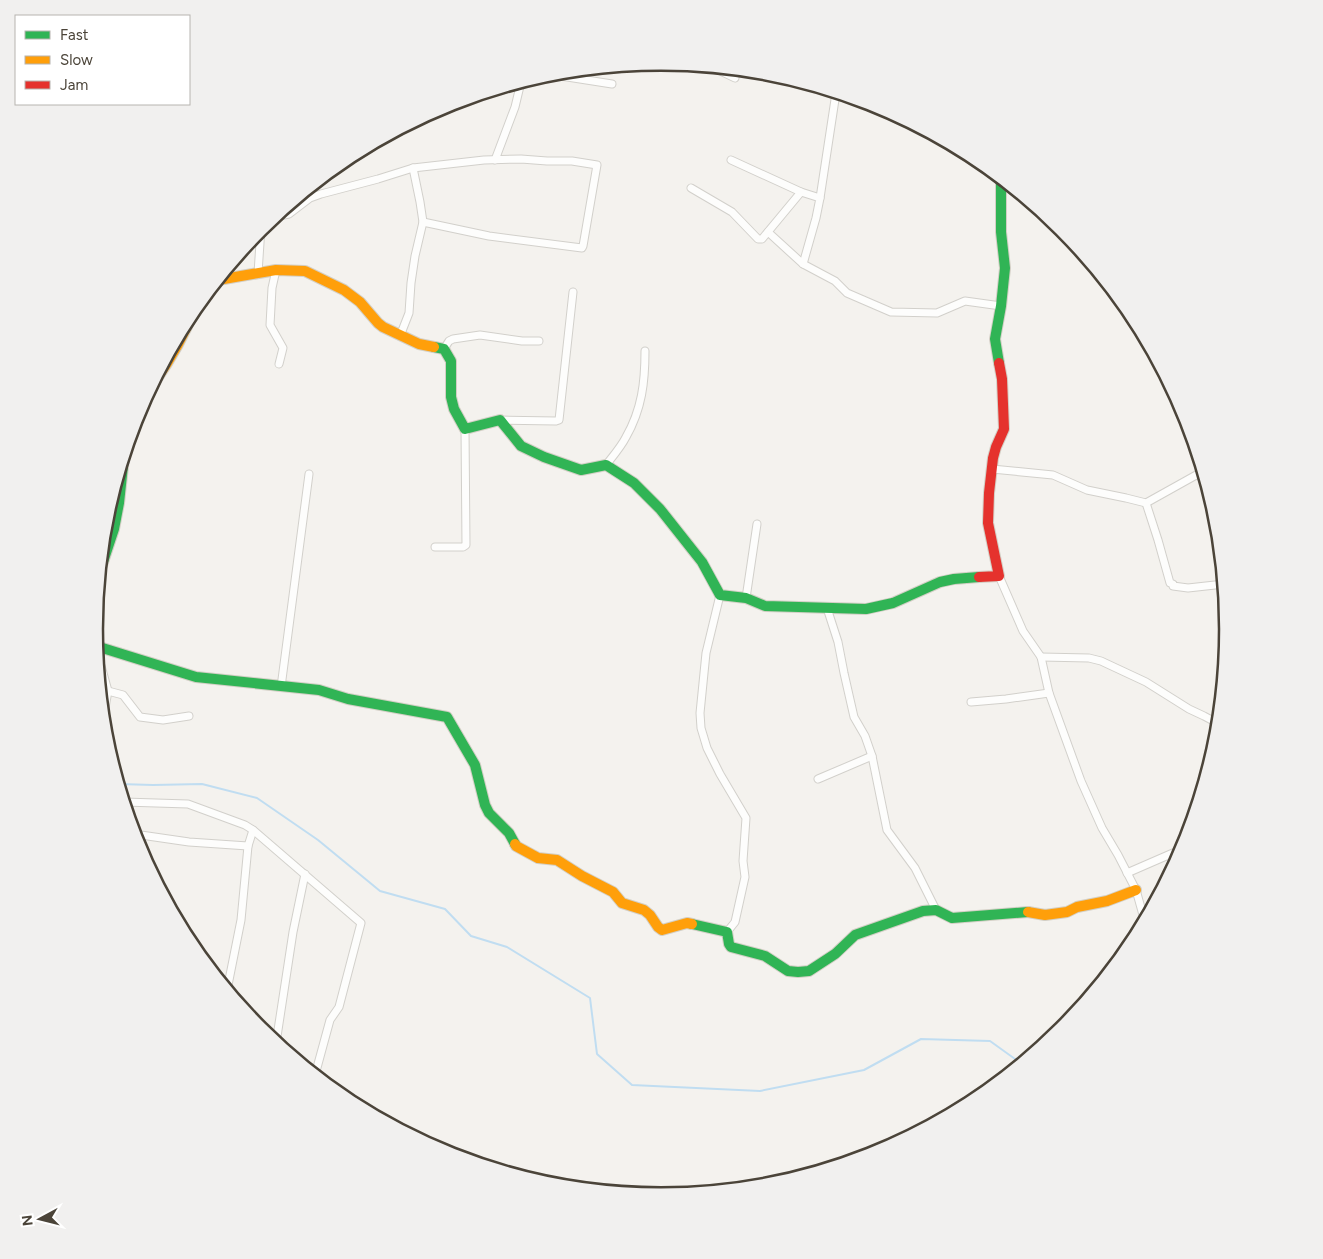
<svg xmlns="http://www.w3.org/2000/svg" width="1323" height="1259" font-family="Figtree,sans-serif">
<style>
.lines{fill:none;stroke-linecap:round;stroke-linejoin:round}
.stream{stroke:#c0ddf1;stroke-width:2}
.street-casing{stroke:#d2d0cb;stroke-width:9}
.fast-casing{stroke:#d3cfc5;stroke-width:12}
.slow-casing{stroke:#d3cfc5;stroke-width:12}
.jam-casing{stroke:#d3cfc5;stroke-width:12}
.street{stroke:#fdfdfc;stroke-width:7}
.fast{stroke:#30b455;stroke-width:10}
.slow{stroke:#ff9f0a;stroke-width:10}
.jam{stroke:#e5322d;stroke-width:10}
.rim{fill:none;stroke:#4b4439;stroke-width:2.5}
</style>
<rect width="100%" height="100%" fill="#f4f2ee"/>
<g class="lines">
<path class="stream" d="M119,784L153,785L202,784L257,798L318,840L380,891L445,909L471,936L507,947L590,998L597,1054L632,1085L760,1091L864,1070L921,1039L990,1041L1022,1064"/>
<defs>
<g id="street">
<path d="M712,67L735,78"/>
<path d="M763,72V74"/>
<path d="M548,74L612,84"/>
<path d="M495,160L515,107L521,82"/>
<path d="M731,160L801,192"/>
<path d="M413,168L420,202L423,222"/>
<path d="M691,188L732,212L758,239H762L801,192L820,198L816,218L803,264"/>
<path d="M820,198L836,93"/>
<path d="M274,217L289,214L310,198L321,194L378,179L413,168L484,160L521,159L547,161H572L597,165L583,246L582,248L489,236L423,222L415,256L411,283L409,313L400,336"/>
<path d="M1060,227L1061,231L1066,233"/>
<path d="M768,232L803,264L835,281L847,293L891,312L937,313L965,301L1001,306"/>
<path d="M276,270L272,288L270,325L283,348L279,364"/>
<path d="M258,273L261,228"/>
<path d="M444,349L449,341L453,339L480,335L522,341H539"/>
<path d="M500,420L556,421L559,420L573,292"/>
<path d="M606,465C613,456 621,447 626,437C642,409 645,382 645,351"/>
<path d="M992,469L1053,475L1087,490L1126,498L1146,503L1198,474L1204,473"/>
<path d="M1146,503L1158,540L1170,583L1173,584V586L1188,588L1224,584"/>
<path d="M435,547H463L466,545L465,429"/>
<path d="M999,576L1023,631L1041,657L1049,693L1081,781L1102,828L1118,855L1136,890L1145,922"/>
<path d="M720,595L706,653L700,713L701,728L707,748L720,774L746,818L743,861L745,877L735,922L727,932"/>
<path d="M746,598L757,524"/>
<path d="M827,608L838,642L844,673L854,717L865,736L872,756L887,830L915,868L936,910"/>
<path d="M96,648L108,691L103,719"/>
<path d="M1041,657L1089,658L1101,661L1146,682L1189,709L1204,716L1219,724"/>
<path d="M281,687L309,474"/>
<path d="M108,691L123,695L140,717L163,720L189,716"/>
<path d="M971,702L1006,699L1049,693"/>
<path d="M818,779L872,756"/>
<path d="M124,802L188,804L245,825L253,830L361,923L339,1007L330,1020L315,1075"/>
<path d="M134,834L189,842L248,846"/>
<path d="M1127,873L1173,853L1182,852"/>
<path d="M227,990L241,920L248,846L253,830"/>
<path d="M276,1043L293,932L305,874"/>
</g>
<g id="fast">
<path d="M434,347L444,349L451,361V397L454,409L465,429L500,420L521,446L544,457L581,470L606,465L634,483L660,509L702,562L720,595L746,598L765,606L866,609L893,603L940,582L954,579L979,577"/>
<path d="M999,363L995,339L1001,306L1005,268L1001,232V178"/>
<path d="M101,568L114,529L119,503L124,457"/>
<path d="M96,646L196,677L319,690L348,699L447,717L475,765L485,805L489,813L509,833L515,844"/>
<path d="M692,924L727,932L729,944L731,947L765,956L788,971L798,972L809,971L835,954L855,935L923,911L936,910L952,918L1028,912"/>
</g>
<g id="slow">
<path d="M218,280L276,270L305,271L344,290L360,302L378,323L383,327L419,344L434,347"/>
<path d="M154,383C170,360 184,336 194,310"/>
<path d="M515,844L516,846L538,858L557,860L582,876L613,892L622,903L644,910L650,915L658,927L662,930L687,923L692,924"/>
<path d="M1028,912L1045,915L1067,912L1077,907L1107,901L1136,890"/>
</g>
<path id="jam" d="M979,577L999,576L988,523L989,493L993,458L996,447L1004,429L1002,379L999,363"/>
</defs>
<use href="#street" class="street-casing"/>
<use href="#fast" class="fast-casing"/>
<use href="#slow" class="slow-casing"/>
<use href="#jam" class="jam-casing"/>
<use href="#street" class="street"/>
<use href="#fast" class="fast"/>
<use href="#slow" class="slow"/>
<use href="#jam" class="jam"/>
</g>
<path d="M0 0H1323V1259H0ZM103 629a558 558 0 1 1 1116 0a558 558 0 1 1-1116 0Z" fill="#f1f0ef" fill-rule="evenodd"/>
<path class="rim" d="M103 629a558 558 0 1 1 1116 0a558 558 0 1 1-1116 0Z"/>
<rect x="15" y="15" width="175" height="90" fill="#ffffff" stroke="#b7b4b0"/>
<rect x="25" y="31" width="25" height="8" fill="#30b455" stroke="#b7b4b0"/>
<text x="60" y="40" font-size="15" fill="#4b4439">Fast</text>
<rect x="25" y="56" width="25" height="8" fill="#ff9f0a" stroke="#b7b4b0"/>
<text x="60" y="65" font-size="15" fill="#4b4439">Slow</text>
<rect x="25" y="81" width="25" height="8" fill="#e5322d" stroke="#b7b4b0"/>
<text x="60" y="90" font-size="15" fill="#4b4439">Jam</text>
<g transform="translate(40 1219) rotate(263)" stroke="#ffffff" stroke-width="4" paint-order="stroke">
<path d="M0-4L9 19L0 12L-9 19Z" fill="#4b4439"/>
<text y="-8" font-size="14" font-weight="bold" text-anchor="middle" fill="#4b4439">N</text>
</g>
</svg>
